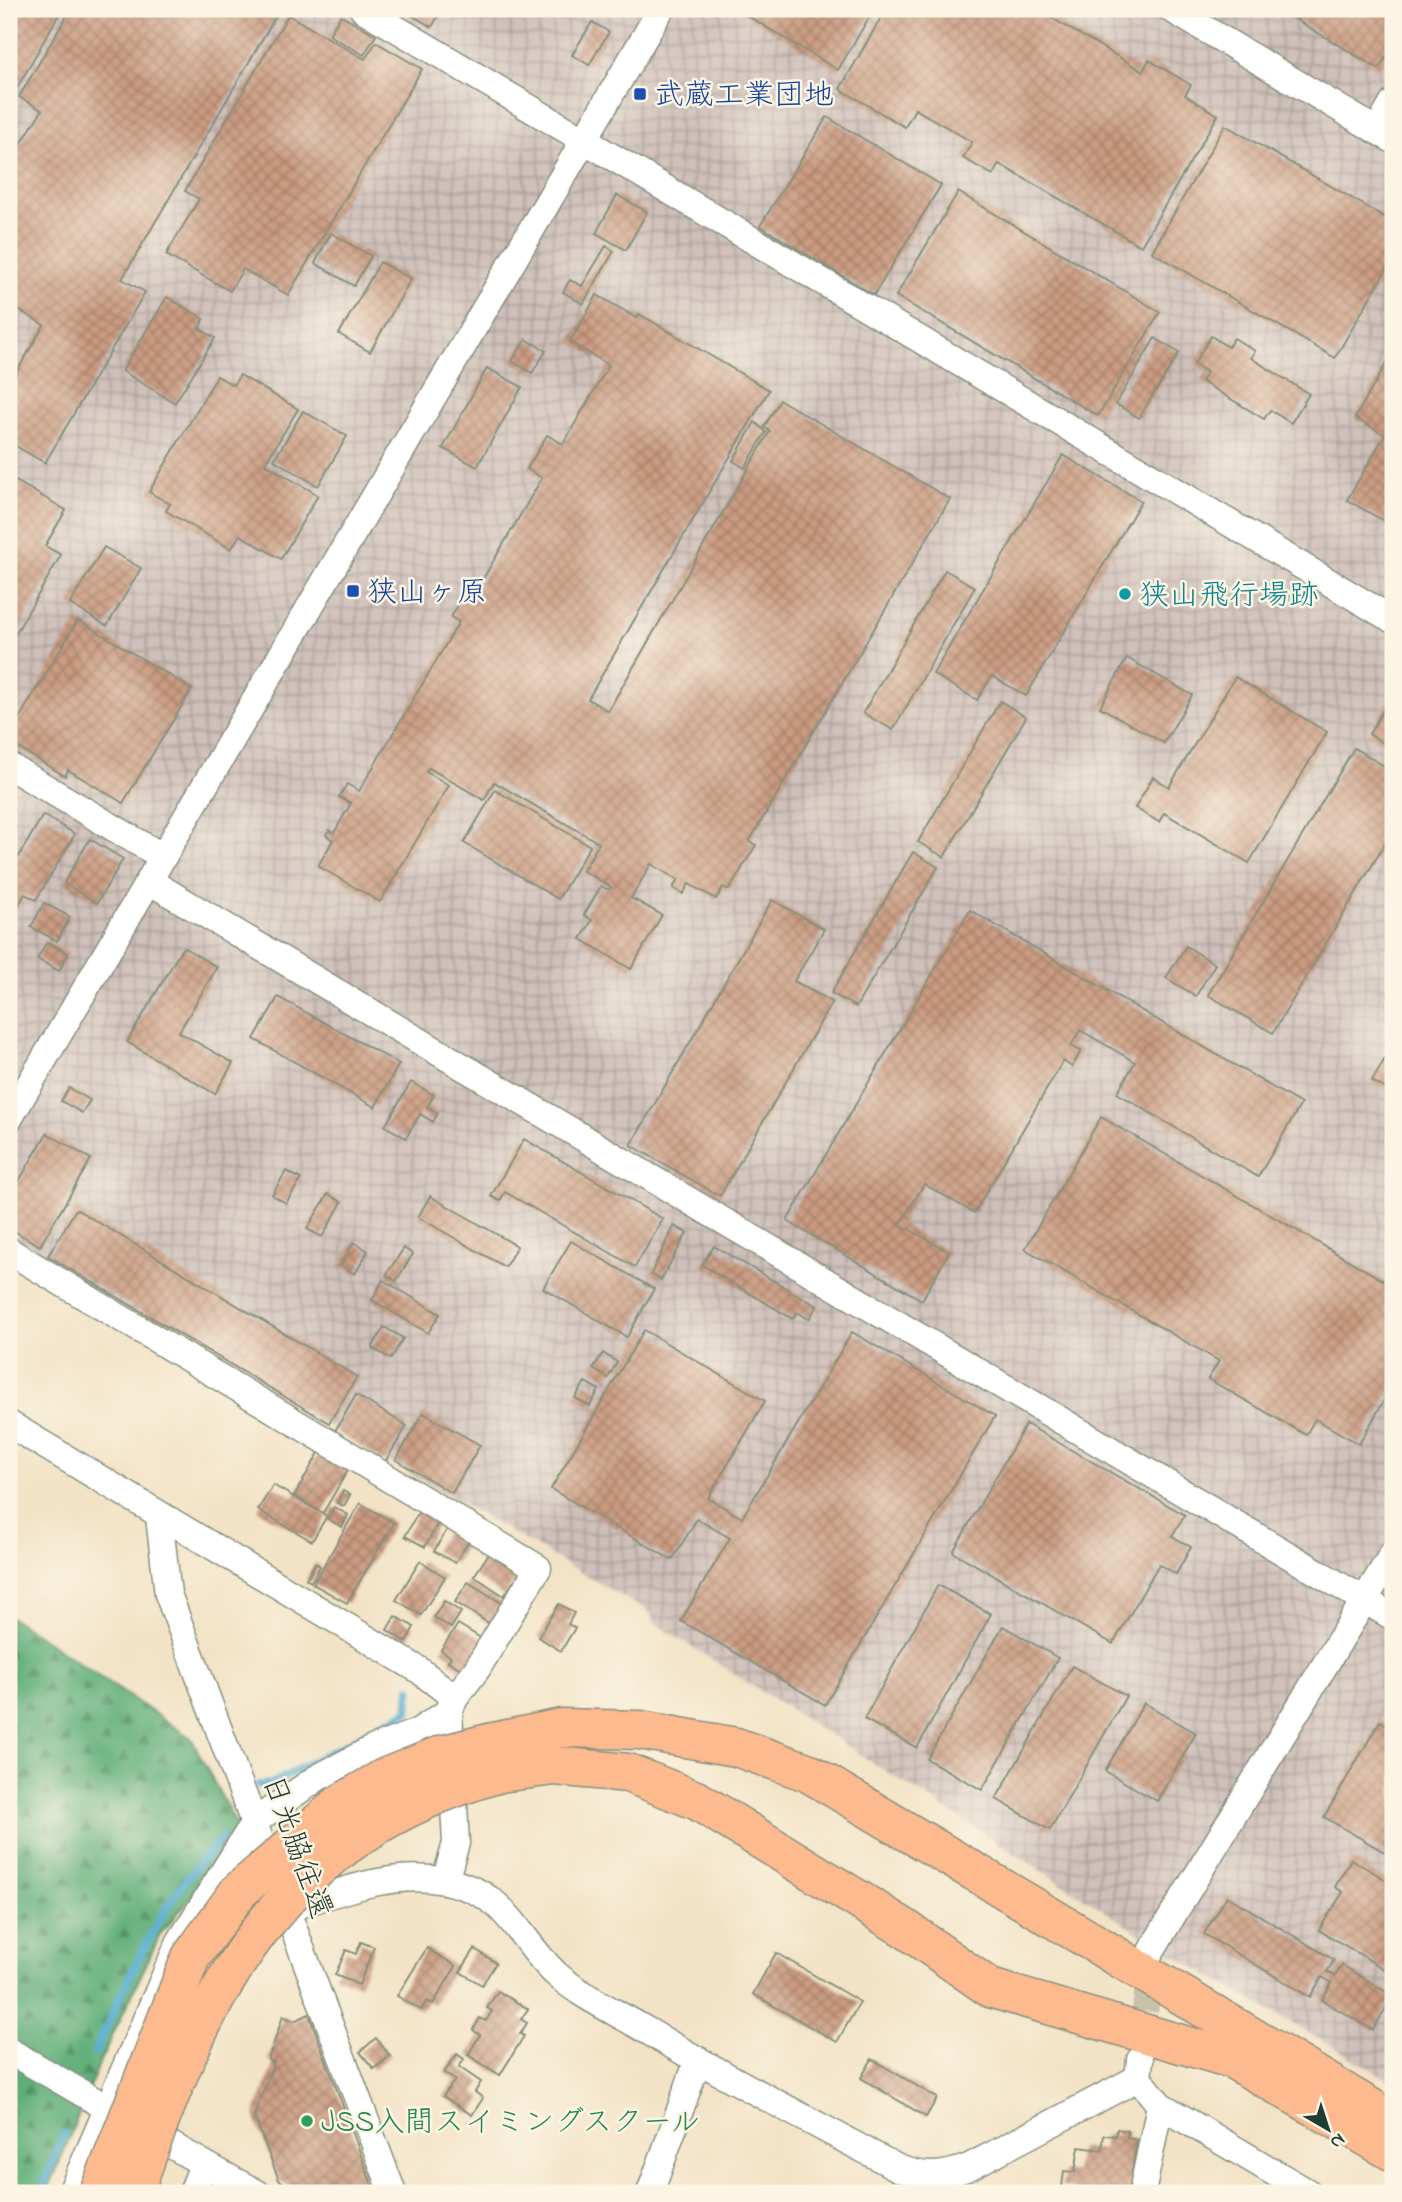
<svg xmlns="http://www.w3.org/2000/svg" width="1402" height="2202" font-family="'Indie Flower','Klee One',sans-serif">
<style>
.industrial{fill:url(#industrial-grid)}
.forest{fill:url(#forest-firs);stroke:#407656;stroke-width:2}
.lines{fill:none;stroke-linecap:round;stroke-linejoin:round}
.stream{stroke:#53abd0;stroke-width:8}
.building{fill:url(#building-cross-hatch)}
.minor-tunnel{stroke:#c8c2a9;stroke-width:26;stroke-dasharray:26 13;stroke-linecap:butt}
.minor-casing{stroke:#88907d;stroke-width:29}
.highway-casing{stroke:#88907d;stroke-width:41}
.minor{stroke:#fff;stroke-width:26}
.highway{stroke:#fcba8e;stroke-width:38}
.highway-bridge-casing{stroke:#88907d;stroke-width:41;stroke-linecap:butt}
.highway-bridge{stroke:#fcba8e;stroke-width:38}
.transit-dot{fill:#1a4fb4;stroke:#fcf5e5;stroke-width:2.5}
.culture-dot{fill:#0f9aa8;stroke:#fcf5e5;stroke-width:2.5}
.leisure-dot{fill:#2e9e5b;stroke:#fcf5e5;stroke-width:2.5}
.labels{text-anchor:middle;stroke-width:5;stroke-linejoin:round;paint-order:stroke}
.transit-label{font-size:30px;fill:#164399;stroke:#fcf5e5;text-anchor:start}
.culture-label{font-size:30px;fill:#0d838f;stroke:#fcf5e5;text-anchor:start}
.street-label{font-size:30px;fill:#1f3d34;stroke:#fcf5e5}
.leisure-label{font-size:30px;fill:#27864d;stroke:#fcf5e5;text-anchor:start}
</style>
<defs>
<pattern id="industrial-grid" width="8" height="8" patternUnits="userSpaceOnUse" patternTransform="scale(1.75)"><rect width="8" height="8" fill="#cfc0ba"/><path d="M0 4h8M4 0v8" fill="none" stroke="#a79d98"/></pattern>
<pattern id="forest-firs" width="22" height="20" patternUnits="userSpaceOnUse" patternTransform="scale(1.75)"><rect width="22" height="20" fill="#61af79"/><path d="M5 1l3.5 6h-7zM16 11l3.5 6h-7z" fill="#4f9064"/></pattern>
<pattern id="building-cross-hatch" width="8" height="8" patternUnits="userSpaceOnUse" patternTransform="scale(1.75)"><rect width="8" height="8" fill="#cb9b81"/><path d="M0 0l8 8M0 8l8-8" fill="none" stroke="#a4806a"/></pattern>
</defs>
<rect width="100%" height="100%" fill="#fcf5e5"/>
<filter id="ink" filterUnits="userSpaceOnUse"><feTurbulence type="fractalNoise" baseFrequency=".0143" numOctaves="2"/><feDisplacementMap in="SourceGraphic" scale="14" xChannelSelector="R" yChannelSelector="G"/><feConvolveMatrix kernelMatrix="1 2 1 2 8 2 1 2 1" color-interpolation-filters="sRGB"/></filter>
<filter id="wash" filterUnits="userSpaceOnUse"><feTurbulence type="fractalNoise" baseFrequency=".00686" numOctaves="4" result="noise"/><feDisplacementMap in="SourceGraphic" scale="28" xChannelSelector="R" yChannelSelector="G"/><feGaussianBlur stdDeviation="1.57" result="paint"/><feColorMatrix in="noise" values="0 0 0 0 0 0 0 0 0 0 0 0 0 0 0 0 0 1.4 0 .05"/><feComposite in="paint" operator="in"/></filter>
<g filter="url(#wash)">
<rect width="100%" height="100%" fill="#f2e3c6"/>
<path class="industrial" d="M9,9H1393V2082L1169,1952L653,1622L651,1613L9,1242Z"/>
<path class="forest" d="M9,1616L191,1738L242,1836L161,1933L99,2064L47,2193H9Z"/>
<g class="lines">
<g class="stream">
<path d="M259,1785L271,1784L408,1711L410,1689"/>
<path d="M95,2052C130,1976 161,1897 223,1838"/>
<path d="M41,2193L64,2133"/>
</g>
</g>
<g id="blocks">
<g class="building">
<path d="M9,9H62L9,102Z"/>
<path d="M71,9H280L122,279L145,292L45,463L9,442V385L44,325L9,304V294L14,284L9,281V143L11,139L21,144L42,110L19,97Z"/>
<path d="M401,9H442L432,27Z"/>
<path d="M736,9H874L838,70Z"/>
<path d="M886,9H1036L1143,71L1149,60L1191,85L1185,95L1218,115L1141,246L999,164L993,175L963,158L972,142L915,109L905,127L840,89Z"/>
<path d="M1278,9H1393V44L1379,69Z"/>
<path d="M288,15L365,59L376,42L422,69L288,295L243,269L230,291L166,255L199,199L185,191Z"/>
<path d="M341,15L376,35L364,55L329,35Z"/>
<path d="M592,22L609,32L589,65L572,55Z"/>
<path d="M827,117L941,185L874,295L760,226Z"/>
<path d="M1225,125L1393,222V258L1335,358L1152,252Z"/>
<path d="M958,192L1160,312L1098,416L896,296Z"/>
<path d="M617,195L647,212L626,250L596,233Z"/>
<path d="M331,233L371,256L354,286L315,263Z"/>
<path d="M606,246L614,251L583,304L563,292L570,280L582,286Z"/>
<path d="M380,262L411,279L370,352L339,334Z"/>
<path d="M597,295L637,318L639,314L769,390L588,699L608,711L770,431L764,427L780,400L950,499L749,842L756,845L729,890L723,887L716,899L689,884L683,894L673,888L678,880L651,864L631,898L662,915L631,969L581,939L592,920L584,915L601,886L609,890L611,887L583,871L599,843L494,782L484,800L429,768L426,772L449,785L380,902L318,866L333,840L326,835L329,830L334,833L351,803L339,797L347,784L359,791L459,622L451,617L463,597L470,601L542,478L527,469L547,435L563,444L609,365L570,342Z"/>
<path d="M167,297L204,319L199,328L215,338L175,403L122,371Z"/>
<path d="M1211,336L1228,347L1234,338L1255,351L1251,358L1309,394L1291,423L1270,410L1264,419L1201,381L1207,372L1194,364Z"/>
<path d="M1155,338L1179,353L1139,418L1116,404Z"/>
<path d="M526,339L546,351L532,373L512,361Z"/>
<path d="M1393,352V526L1347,500L1385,435L1355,418Z"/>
<path d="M487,368L522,387L477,467L443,448Z"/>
<path d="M240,375L298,409L265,464L318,495L281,559L240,535L231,549L166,511L170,504L149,492L217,376L233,385Z"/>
<path d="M303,411L347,436L318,486L274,460Z"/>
<path d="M755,422L766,432L745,468L733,461Z"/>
<path d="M1063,455L1141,501L1026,696L992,676L977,700L933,674Z"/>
<path d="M9,477L66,510L45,546L61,555L9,645Z"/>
<path d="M104,547L141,568L107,626L70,604Z"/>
<path d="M945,570L975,587L893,730L863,713Z"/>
<path d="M78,620L192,689L123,803L68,770L65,776L9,742V735Z"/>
<path d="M1127,658L1192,695L1164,743L1100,707Z"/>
<path d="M1235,677L1327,732L1249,863L1164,813L1159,822L1135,808L1153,777L1169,787Z"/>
<path d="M1393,693V749L1369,734Z"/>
<path d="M1000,701L1026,717L944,857L918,842Z"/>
<path d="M1354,748L1393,771V830L1273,1033L1208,995Z"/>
<path d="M495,790L590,846L558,899L464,843Z"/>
<path d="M43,815L75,834L36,900L25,894L9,921V873Z"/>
<path d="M90,839L123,859L97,903L64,883Z"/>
<path d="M913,852L938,867L856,1007L831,993Z"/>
<path d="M772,900L824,929L794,981L832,1002L720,1196L631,1145Z"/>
<path d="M44,903L70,917L57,941L31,927Z"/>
<path d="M970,910L1301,1104L1258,1177L1117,1093L1135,1062L1080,1030L1071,1046L1081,1051L1072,1067L1063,1061L974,1213L924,1184L900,1224L949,1252L922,1300L787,1221Z"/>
<path d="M47,942L68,953L59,971L37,959Z"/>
<path d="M1186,946L1215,964L1196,996L1166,978Z"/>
<path d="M183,947L217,967L179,1032L233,1063L215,1094L127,1042Z"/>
<path d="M278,997L399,1064L375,1107L254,1039Z"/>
<path d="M1393,1045V1093L1372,1081Z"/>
<path d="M411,1082L434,1095L427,1107L438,1113L433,1122L420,1114L406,1138L385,1126Z"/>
<path d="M69,1088L90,1100L82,1113L61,1101Z"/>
<path d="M1101,1117L1393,1286V1385L1359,1444L1315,1419L1306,1435L1208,1379L1219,1361L1025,1249Z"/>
<path d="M47,1133L91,1159L40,1246L9,1228V1198Z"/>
<path d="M524,1139L663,1219L635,1267L505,1192L500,1201L491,1196Z"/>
<path d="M286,1171L301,1179L286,1203L272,1195Z"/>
<path d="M328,1194L342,1202L322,1237L307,1229Z"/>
<path d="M430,1196L517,1246L505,1267L418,1217Z"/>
<path d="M76,1209L357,1377L329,1423L48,1256Z"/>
<path d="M674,1226L687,1233L661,1280L651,1274Z"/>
<path d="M571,1241L654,1289L627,1337L543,1288Z"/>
<path d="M354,1242L368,1251L355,1274L340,1265Z"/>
<path d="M714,1246L817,1306L809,1319L797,1312L793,1319L702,1265Z"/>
<path d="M404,1248L413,1254L396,1281L386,1275Z"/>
<path d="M383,1280L440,1314L428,1333L372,1300Z"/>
<path d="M384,1327L403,1338L391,1359L372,1348Z"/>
<path d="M644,1330L765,1401L708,1498L742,1518L852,1332L995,1416L825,1705L681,1621L730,1538L697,1519L672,1560L551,1489Z"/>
<path d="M603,1353L617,1362L608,1378L593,1369Z"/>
<path d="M585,1382L599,1390L590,1406L575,1398Z"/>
<path d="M356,1395L407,1426L385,1462L335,1431Z"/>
<path d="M423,1413L480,1445L452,1493L396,1460Z"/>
<path d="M1026,1424L1185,1515L1172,1536L1191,1547L1176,1574L1159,1564L1113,1644L953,1552Z"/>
<path d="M320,1451L349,1468L323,1513L294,1496Z"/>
<path d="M273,1485L327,1516L312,1541L258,1510Z"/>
<path d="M343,1491L350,1495L344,1506L337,1503Z"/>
<path d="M360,1503L394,1523L347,1603L313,1584Z"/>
<path d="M334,1507L348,1515L342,1527L328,1519Z"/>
<path d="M421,1508L440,1519L425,1547L405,1536Z"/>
<path d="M450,1525L471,1538L455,1563L434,1551Z"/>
<path d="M492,1549L522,1569L504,1596L474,1576Z"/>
<path d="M420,1561L445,1577L421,1615L396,1600Z"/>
<path d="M315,1563L320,1566L311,1582L306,1579Z"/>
<path d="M468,1582L503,1604L490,1624L455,1602Z"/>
<path d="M938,1585L991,1614L917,1748L864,1719Z"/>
<path d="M444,1601L461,1612L451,1628L434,1617Z"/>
<path d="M559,1604L574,1613L568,1624L575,1628L561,1651L538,1637Z"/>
<path d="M395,1616L414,1627L406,1642L387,1630Z"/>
<path d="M458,1624L484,1640L464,1671L448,1661L451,1657L441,1650Z"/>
<path d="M1003,1626L1058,1658L982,1790L927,1759Z"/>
<path d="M1072,1666L1126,1696L1050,1830L996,1799Z"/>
<path d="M1144,1703L1196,1733L1157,1801L1105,1771Z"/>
<path d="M1380,1721L1393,1729V1857L1324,1817Z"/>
<path d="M1351,1859L1393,1884V1974L1319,1930L1343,1892L1335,1887Z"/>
<path d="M1227,1896L1334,1960L1327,1972L1335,1976L1342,1965L1393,1996L1373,2030L1322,2000L1332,1983L1322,1977L1310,1997L1204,1934Z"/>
<path d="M361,1942L374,1947L359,1985L335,1975L346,1950L356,1954Z"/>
<path d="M427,1948L456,1966L433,2004L427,2001L421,2010L397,1996Z"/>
<path d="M475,1949L496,1963L482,1985L460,1972Z"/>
<path d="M776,1953L860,2002L837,2042L753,1994Z"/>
<path d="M498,1991L528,2009L521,2019L527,2023L520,2034L524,2036L500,2075L468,2055L480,2035L473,2030L480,2018L486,2021L492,2011L487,2008Z"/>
<path d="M309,2014L375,2193H302L279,2180L254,2116L274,2062L268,2060L283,2016L294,2021Z"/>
<path d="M376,2038L390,2056L374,2069L360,2052Z"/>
<path d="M457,2054L464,2059L459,2067L481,2082L475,2092L483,2098L472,2115L443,2096L455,2080L444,2073Z"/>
<path d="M872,2059L937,2098L926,2117L861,2078Z"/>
<path d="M1117,2129L1128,2131L1127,2138L1137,2140L1129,2193H1073V2189L1062,2187L1064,2171L1075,2172L1079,2147L1102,2150L1104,2135L1116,2136Z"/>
</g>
</g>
</g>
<g filter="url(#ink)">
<use href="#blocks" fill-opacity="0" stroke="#88907d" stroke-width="2"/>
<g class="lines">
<path class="minor-tunnel" d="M1141,2050L1150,1963"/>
<defs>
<g id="minor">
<path d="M363,9L1393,620"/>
<path d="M1171,9L1393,140"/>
<path d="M1377,131L1393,103"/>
<path d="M9,766L163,857"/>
<path d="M149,881L1393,1617"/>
<path d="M9,1119L661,9"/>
<path d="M9,1251L538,1568L477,1669L455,1698"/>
<path d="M9,1424L419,1670L455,1698L449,1711L456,1843L445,1881"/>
<path d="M159,1517L168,1594L393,2193"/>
<path d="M285,1910C335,1893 392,1870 445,1881C510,1894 515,1936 556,1974C582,1997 616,2012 646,2030C728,2079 813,2122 898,2168C924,2178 942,2177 969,2167L1138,2078"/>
<path d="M1151,1951L1393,1553"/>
<path d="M9,2051C92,2098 173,2148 257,2193"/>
<path d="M1140,2060L1138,2078L1160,2105L1309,2193"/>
<path d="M71,2193L179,1943L255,1821L317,1778L372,1749L417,1732L449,1711"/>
<path d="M192,2193L203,2164"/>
<path d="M650,2193L698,2060"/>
<path d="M1142,2193L1160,2105"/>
</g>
<g id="highway">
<path d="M493,1742L561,1728L640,1730L736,1747L807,1772L1393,2121"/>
<path d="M500,1773L555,1766L628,1773L698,1801L906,1929L990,1988L1232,2059L1393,2152"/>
</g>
</defs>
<use href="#minor" class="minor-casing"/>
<use href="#highway" class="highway-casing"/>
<use href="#minor" class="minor"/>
<use href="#highway" class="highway"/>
<defs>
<g id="highway-bridge">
<path d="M99,2193L191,1957L239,1891L340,1804L386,1777L441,1755L493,1742"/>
<path d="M134,2193C204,1989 277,1837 500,1773"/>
</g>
</defs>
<use href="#highway-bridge" class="highway-bridge-casing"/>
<use href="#highway-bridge" class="highway-bridge"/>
</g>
</g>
<g class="transit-dot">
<rect x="633" y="87" width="14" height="14" rx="3.5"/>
<rect x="346" y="584" width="14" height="14" rx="3.5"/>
</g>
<circle class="culture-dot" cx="1125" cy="594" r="7"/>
<circle class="leisure-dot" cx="307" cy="2121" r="7"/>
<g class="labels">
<g class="transit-label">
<text x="654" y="104">武蔵工業団地</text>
<text x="367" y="601">狭山ヶ原</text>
</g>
<g class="culture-label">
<text x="1139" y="604">狭山飛行場跡</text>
</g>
<g class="street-label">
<text transform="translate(298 1846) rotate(70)" y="10">日光脇往還</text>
</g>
<g class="leisure-label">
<text x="321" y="2131">JSS入間スイミングスクール</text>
</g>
</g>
<rect width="1402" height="2202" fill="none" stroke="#fcf5e5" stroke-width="35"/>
<g transform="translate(1328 2129) rotate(141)" stroke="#fcf5e5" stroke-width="5" paint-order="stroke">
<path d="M0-5L12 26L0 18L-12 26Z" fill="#1f3d34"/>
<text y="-10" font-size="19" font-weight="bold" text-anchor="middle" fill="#1f3d34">N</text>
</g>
</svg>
